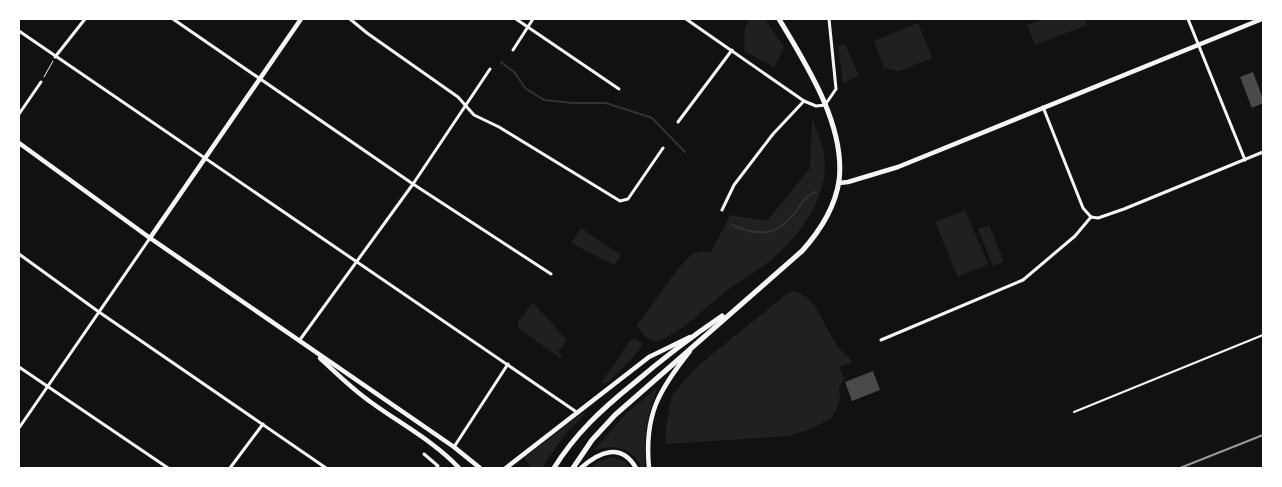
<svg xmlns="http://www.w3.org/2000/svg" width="1282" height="487" font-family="'Alegreya Sans',sans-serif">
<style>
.green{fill:#202020}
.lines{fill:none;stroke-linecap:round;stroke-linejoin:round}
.stream{stroke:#333;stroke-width:2}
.building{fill:#4a4a4a}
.path{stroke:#f5f5f5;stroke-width:1}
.service{stroke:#f5f5f5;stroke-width:2}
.minor{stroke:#f5f5f5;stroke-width:3}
.tertiary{stroke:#f5f5f5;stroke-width:4.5}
.primary{stroke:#f5f5f5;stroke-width:5}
.rail{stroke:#9a9a9a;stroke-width:2}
</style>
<rect width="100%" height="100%" fill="#111"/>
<g class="green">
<path d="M750,19H765L784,47L774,67L744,51L745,27Z"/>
<path d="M1044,19H1085L1087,25L1035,45L1027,25Z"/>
<path d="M918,23L932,58L899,71L884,68L874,41Z"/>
<path d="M845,44L859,76L843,83L838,46Z"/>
<path d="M812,118C817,133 825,149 825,166C824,203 799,236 772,259C757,272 740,280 725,292C703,310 683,331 657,342L644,336L637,325L681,265L693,253L703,251L711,252L730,215L767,221L810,168Z"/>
<path d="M965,210L988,264L958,277L935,222Z"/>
<path d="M989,225L1004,262L993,266L978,229Z"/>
<path d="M581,228L621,255L614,265L571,243Z"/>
<path d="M794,291C820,300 822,325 837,345C841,352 849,354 852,362L839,367L844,379L839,388L840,399L837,409L830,419L811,429L789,436L666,444V427L671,398L680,385L700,364L788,293Z"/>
<path d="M533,303L567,340L558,352L562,355L560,358L518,328V322Z"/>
<path d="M635,339L643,344L636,354L609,382L601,383L629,342Z"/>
<path d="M659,386C646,415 644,437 645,468H642C632,447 614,443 593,451L626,414Z"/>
<path d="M584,412L585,414L564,435L542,468H529L530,466L524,458Z"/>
<path d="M612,457L624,461L631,468H590L597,462Z"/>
</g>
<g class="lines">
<g class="stream">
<path d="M501,62L515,73L525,88L544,100L572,103H606L652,118L685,152"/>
<path d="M732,225C760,237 778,236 797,210C802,202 807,195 816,192"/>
</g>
</g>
<g class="building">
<path d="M1253,72L1263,99V103L1252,108L1240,77Z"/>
<path d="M873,371L880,390L852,401L845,382Z"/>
</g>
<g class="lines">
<path class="path" d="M44,77L53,61"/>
<path class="service" d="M1074,412L1263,335"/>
<g class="minor">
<path d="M173,19L413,184L551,274"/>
<path d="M350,19L367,33L458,97L474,115L499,127L620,201L628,199L663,148"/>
<path d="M516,19L619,89"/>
<path d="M686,19L804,101L816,106L825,105L836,89L829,19"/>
<path d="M1188,19L1245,160"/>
<path d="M19,31L578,413"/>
<path d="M513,50L533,19"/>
<path d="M55,57L85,19"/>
<path d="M1043,107L1083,208L1091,217"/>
<path d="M19,114L41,82"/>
<path d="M678,122L732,50"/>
<path d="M722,210L734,185L773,134L804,101"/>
<path d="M1091,217L1098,218L1124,209L1263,152"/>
<path d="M19,254L99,312L326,468"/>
<path d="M881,340L1023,280L1075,236L1091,217"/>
<path d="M299,341L413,184L490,69"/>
<path d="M19,367L168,468"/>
<path d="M19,428L150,238"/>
<path d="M454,447L508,364"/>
<path d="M424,454L438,466L436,468"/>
<path d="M230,468L263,424"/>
</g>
<g class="tertiary">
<path d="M19,143L150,238L454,447L480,468"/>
<path d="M839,183L848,182L898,167L1262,19"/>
<path d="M150,238L301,19"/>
<path d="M320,358C337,374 353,390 372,403C401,424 435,442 459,468"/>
<path d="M506,468L649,357L690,337"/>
<path d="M581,468C599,452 621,442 636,468"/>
<path d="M649,468C644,416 658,391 690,351"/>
</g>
<g class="primary">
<path d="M554,468C575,434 602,409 633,384C661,360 691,337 722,316"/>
<path d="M573,468L592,440L615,415L802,251C820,231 835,207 839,181C846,126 806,64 779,19"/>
</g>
<path class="rail" d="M1180,468L1263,435"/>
</g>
<rect width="1282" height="487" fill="none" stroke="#ffffff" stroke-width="40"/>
</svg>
